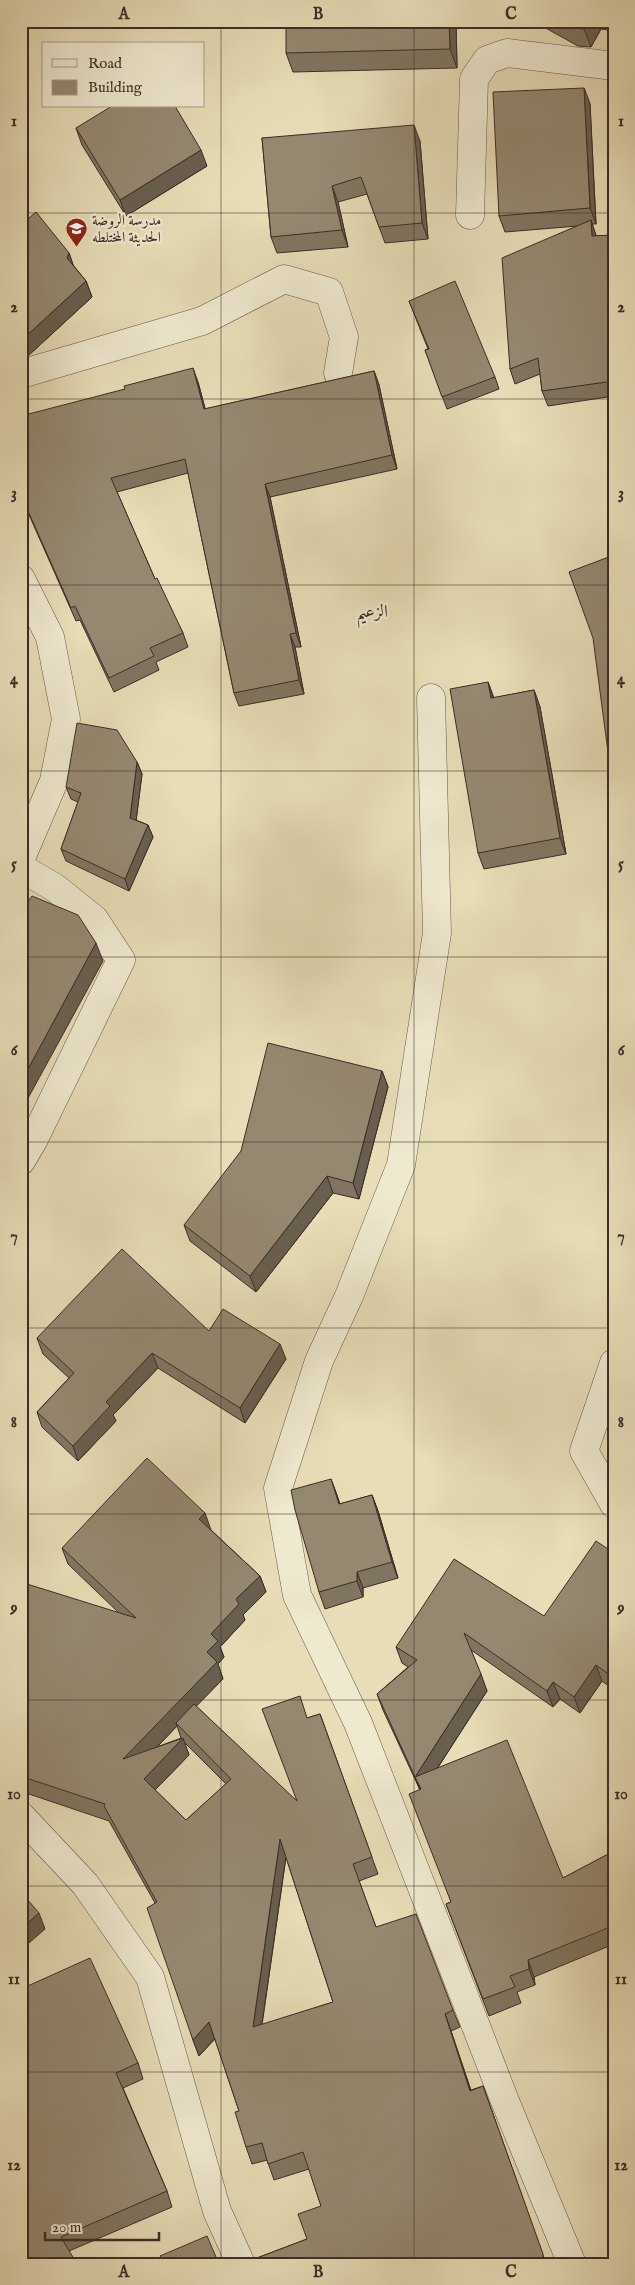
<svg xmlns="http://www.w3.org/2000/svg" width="635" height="2285" font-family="'IM FELL English',Amiri,serif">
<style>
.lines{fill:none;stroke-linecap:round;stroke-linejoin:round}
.minor-casing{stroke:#67584a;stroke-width:29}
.tertiary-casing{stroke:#67584a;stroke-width:29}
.minor{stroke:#efe9d0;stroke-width:28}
.tertiary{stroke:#efe9d0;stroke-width:28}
.wall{fill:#807561;stroke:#3c2c26;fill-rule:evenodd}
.shaded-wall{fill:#685f4f;stroke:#3c2c26}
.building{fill:#958871;stroke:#3c2c26;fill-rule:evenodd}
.grid{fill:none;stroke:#3c2c26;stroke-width:1;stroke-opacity:0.55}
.labels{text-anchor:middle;stroke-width:4.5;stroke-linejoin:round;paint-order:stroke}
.poi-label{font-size:15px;fill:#3c2c26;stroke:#efe9d0;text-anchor:start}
.quarter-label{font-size:18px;fill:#3c2c26;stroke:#efe9d0}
.neatline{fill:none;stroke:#3c2c26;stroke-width:2}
.grid-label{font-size:16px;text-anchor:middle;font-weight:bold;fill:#3c2c26}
</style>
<rect width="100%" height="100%" fill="#e7ddb7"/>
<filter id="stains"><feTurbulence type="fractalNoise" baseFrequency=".004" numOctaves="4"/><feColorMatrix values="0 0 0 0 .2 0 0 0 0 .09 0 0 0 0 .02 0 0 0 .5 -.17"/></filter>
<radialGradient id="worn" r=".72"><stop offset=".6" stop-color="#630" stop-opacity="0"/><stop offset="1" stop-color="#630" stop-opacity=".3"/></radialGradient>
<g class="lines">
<defs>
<g id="minor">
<path d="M470,215L474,79L487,60L507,53L614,66"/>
<path d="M21,374L202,321L284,279L329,292L344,337L338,373"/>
<path d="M431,698L437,933L401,1165L349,1296L319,1361L278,1488L297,1595L358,1723L505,2101L572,2264"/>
<path d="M21,868L54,887L94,919L121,960L34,1139L21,1161"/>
<path d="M614,1363L584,1451L614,1504"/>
<path d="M21,1816L85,1884L150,1977L217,2211L241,2264"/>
</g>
<path id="tertiary" d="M21,579L50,637L66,719L54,781L21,858"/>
</defs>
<use href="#minor" class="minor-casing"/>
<use href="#tertiary" class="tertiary-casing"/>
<use href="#minor" class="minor"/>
<use href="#tertiary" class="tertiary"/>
</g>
<g class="wall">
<path d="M456,21L457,68L293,72L286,53Z"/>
<path d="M533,21H614V31L601,29L591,47L578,46Z"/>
<path d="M584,88L590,104L596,224H592L596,236L614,235V396L548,406L542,391L540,374L515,384L510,369L578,226L505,232L499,216Z"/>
<path d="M76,128L207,166L126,216L82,145Z"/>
<path d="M262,138L420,141L428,239L385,243L367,194L338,202L348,247L277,253L271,237Z"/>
<path d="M21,209L29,218L69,253L73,265L86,281L92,297L29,355L21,347Z"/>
<path d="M409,301L495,377L499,389L447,409L425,350L428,349Z"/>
<path d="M374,371L379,385L397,469L270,497L301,647H295L304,694L239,706L234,693L188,473L117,492L155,579L183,633L188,647L156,662L159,670L114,692L80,620L76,621L26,508L21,496L198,382L205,409Z"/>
<path d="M488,682L494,698L534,690L540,707L566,854L484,869L478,853Z"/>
<path d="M137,762L142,774L136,820L148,825L153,837L129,891L66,861L61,849L78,802L71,799L66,787Z"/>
<path d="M382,1071L388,1087L359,1199L333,1193L256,1292L190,1241L184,1225Z"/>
<path d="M209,1331L286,1359L245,1423L158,1368L113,1415L116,1421L78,1461L42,1427L37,1412L69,1378L43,1354L37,1338Z"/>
<path d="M331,1479L340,1504L372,1495L378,1511L398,1578L363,1588V1597L325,1609L319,1592Z"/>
<path d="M211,1530L260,1576L266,1592L243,1615L245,1620L220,1647L224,1657L218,1664L223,1679L196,1706L296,1801L307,1718L320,1714L378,1874L359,1881L376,1927L453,2010L460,2027L451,2031L471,2090L483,2086L546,2264H241L307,2239L321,2206L309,2169L274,2180L267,2160L252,2164L246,2147L239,2111L215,2039L199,2056L193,2040L155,1903L109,1821L29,1794L23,1777L24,1774L21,1773V1602L119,1613L68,1564L62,1548ZM177,1726L181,1738L157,1747ZM184,1742L226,1784L186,1820L155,1790L189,1755ZM286,1857L333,2002L262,2025Z"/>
<path d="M614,1553V1690L602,1681L580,1713L560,1699L553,1707L471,1650L487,1691L437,1769L563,1878L614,1851V1944L534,1977L535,1985L517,1992L521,2003L489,2016L446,1904L451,1902L420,1790L383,1710L377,1694L408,1667L402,1663L396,1647L544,1616Z"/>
<path d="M21,1989L138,2063L143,2079L123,2088L167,2191L172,2207L69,2251L21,2264Z"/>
</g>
<g class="shaded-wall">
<path d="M449,21H456L457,68L450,49Z"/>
<path d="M589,21H598L601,29L591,47L584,29Z"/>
<path d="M584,88L590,104L596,224L590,208Z"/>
<path d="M414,125L420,141L428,239L422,223Z"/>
<path d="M201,150L207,166L126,216L120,200Z"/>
<path d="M332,186L338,202L348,247L342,230Z"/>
<path d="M591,220L596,235L597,251L592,236Z"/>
<path d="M69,253L75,270L67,258Z"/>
<path d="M86,281L92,297L29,355L23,339Z"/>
<path d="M193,368L198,382L209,423L204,409Z"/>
<path d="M374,371L379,385L397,469L392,455Z"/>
<path d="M265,484L270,497L301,647L296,633Z"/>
<path d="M290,634L295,647L304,694L299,680Z"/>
<path d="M488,682L494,699L491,698Z"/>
<path d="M534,690L540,707L566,854L560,838Z"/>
<path d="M137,762L142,774L135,830L130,818Z"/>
<path d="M148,825L153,837L129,891L125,879Z"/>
<path d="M96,943L103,961L21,1111V1082Z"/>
<path d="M382,1071L388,1087L359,1199L353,1183Z"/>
<path d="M327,1176L333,1193L256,1292L250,1276Z"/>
<path d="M280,1344L286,1359L245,1423L240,1408Z"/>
<path d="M152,1353L158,1368L113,1415L116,1421L78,1461L73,1446L106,1402Z"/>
<path d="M331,1479L337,1495L345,1521L339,1504Z"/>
<path d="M372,1495L378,1511L398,1578L392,1562Z"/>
<path d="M205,1513L211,1530L205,1536L199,1519Z"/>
<path d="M357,1572L363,1588V1597L357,1581Z"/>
<path d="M260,1576L266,1592L243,1615L245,1620L220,1647L224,1657L218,1664L223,1679L178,1725L176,1723L177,1726L129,1776L123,1759L207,1652L211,1634L236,1599Z"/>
<path d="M596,1665L602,1681L580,1713L574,1697Z"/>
<path d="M481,1674L487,1691L422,1792L415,1777L421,1793L415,1777Z"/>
<path d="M553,1682L560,1699L553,1707L547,1691Z"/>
<path d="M183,1738L189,1755L150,1795L144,1779Z"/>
<path d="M280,1839L286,1856L259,2044L253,2027Z"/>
<path d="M39,1913L45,1929L21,1950V1929Z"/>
<path d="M528,1960L534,1977L535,1985L529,1969Z"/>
<path d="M445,2014L451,2031L476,2107L470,2091Z"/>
<path d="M209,2022L215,2038L199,2056L193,2040Z"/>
<path d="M483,2086L546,2264H543Z"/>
</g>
<g class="building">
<path d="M286,21H449L450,49L286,53Z"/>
<path d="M560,21H589L584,29L571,28Z"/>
<path d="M584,88L590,208L499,216L493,92Z"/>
<path d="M112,106H175L201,150L120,200L76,128Z"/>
<path d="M414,125L422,223L379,227L361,177L332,186L342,230L271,237L262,138Z"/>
<path d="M21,209L29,218L36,212L69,253L67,258L86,281L23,339L21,337Z"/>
<path d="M591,220L592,236L614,235V381L542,391L538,358L510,369L502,258Z"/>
<path d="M455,281L495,377L442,397L425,350L429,349L409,301Z"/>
<path d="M193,368L204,409L374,371L392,455L265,484L296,633L290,634L299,680L234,693L185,459L111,478L155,579L157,578L183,633L150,648L154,656L109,678L75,606L71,608L21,495V416L125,389L124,386Z"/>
<path d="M614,555V790H613L593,638L569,572Z"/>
<path d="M488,682L491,698L534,690L560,838L478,853L450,689Z"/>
<path d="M77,723L117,730L137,762L130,818L148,825L125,879L61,849L81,793L66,787Z"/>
<path d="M32,896L78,915L96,943L21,1082V912Z"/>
<path d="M268,1043L382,1071L353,1183L327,1176L250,1276L184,1225L241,1151Z"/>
<path d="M122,1249L209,1331L223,1309L280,1344L240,1408L152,1353L106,1402L110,1406L73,1446L37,1412L74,1373L37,1338Z"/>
<path d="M147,1458L205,1513L199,1519L260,1576L236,1599L239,1604L211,1634L218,1641L207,1652L217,1662L123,1759L183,1738L144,1779L186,1820L231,1779L176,1723L194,1704L297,1801L262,1709L300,1696L307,1718L320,1714L372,1857L353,1864L376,1927L416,1914L453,2010L445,2014L470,2091L483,2086L543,2254V2264H241L307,2239L298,2214L321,2206L303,2152L268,2164L262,2143L246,2147L235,2112L239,2111L209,2022L193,2040L147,1908L157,1902L104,1806L105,1804L23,1777L29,1761L21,1758V1602L27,1584L136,1618L62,1548ZM280,1839L333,2002L253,2027Z"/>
<path d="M331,1479L339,1504L372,1495L392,1562L357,1572V1581L319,1592L295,1510L291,1490Z"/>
<path d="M596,1541L614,1553V1678L596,1665L574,1697L553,1682L547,1691L464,1633L481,1674L415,1777L377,1694L417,1660L396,1647L454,1559L544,1616Z"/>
<path d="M507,1740L563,1878L614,1851V1924L603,1930L528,1960L529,1969L510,1976L515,1987L483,1999L446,1904L451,1902L409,1794L421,1789L415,1777Z"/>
<path d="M21,1892L39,1913L21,1929Z"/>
<path d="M90,1958L138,2063L116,2073L167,2191L61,2237L77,2264H21V1989Z"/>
<path d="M207,2236L219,2264H165L160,2256Z"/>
</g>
<path class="grid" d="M221,21V2264M414,21V2264M21,213H614M21,399H614M21,585H614M21,771H614M21,957H614M21,1142H614M21,1328H614M21,1514H614M21,1700H614M21,1886H614M21,2072H614"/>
<defs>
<symbol id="school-pin" viewBox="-11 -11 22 30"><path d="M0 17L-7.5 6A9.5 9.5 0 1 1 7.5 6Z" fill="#8f2418" stroke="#efe9d0"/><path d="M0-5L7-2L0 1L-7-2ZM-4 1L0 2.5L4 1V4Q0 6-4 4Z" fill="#fff"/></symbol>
</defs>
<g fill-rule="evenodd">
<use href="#school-pin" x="64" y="216" width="25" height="34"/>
</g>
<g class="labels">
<g class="poi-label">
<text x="92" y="225">مدرسة الروضة<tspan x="92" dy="17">الحديثة المختلطه</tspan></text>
</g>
<g class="quarter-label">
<text x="372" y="617">الزعيم</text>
</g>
</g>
<rect width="635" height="2285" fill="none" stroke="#e7ddb7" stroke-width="55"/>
<rect x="42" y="42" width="162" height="65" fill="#efe9d0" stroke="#a79d8c"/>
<rect x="52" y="59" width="25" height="8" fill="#efe9d0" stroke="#a79d8c"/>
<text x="88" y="68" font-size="15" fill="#3c2c26">Road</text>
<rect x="52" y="80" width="25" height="15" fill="#958871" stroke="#a79d8c"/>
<text x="88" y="92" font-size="15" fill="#3c2c26">Building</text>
<path d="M45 2232v8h114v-8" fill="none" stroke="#3c2c26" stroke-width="2.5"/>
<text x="52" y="2232" font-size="15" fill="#3c2c26" stroke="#efe9d0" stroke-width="4" paint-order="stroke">20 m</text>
<rect x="28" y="28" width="580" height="2230" class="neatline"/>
<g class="grid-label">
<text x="124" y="19">A</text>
<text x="318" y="19">B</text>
<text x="511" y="19">C</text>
<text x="14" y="126">1</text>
<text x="621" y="126">1</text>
<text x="14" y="312">2</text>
<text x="621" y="312">2</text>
<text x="14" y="498">3</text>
<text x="621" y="498">3</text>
<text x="14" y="684">4</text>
<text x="621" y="684">4</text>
<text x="14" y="869">5</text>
<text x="621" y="869">5</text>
<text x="14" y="1055">6</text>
<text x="621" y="1055">6</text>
<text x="14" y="1241">7</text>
<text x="621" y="1241">7</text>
<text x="14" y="1427">8</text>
<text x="621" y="1427">8</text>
<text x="14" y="1613">9</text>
<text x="621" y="1613">9</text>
<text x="14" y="1799">10</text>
<text x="621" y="1799">10</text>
<text x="14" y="1984">11</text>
<text x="621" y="1984">11</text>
<text x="14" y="2170">12</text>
<text x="621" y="2170">12</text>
<text x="124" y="2277">A</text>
<text x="318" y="2277">B</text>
<text x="511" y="2277">C</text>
</g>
<rect width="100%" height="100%" filter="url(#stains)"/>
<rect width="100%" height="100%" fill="url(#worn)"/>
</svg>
